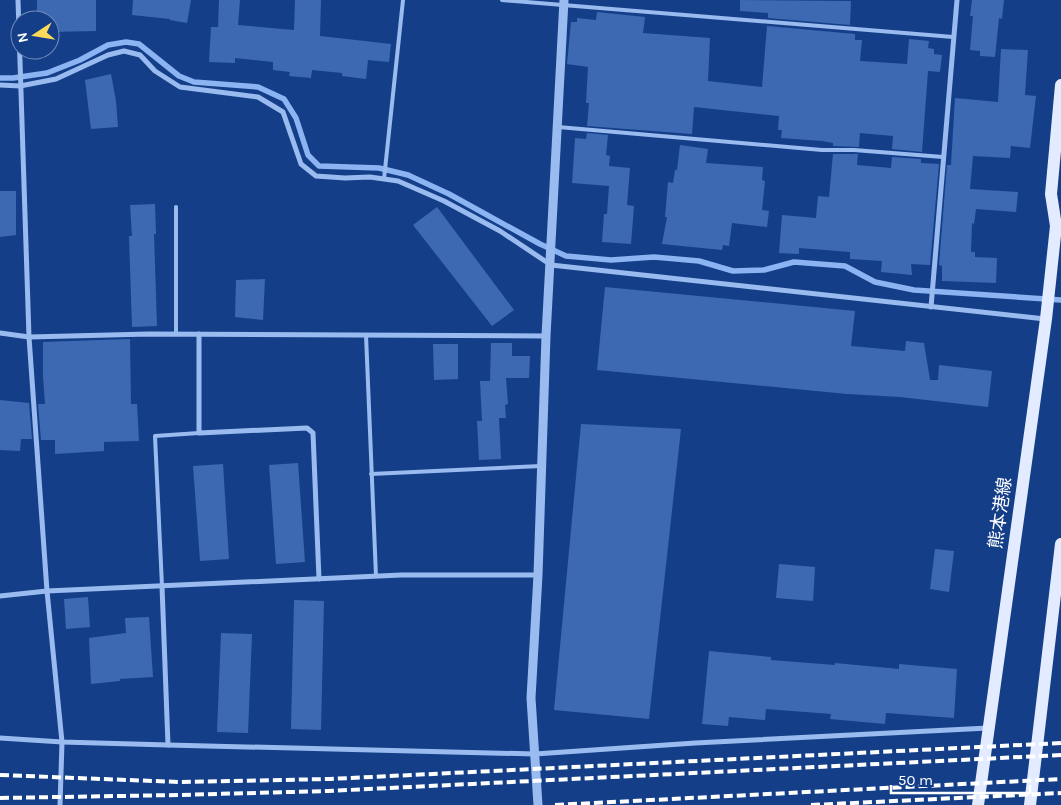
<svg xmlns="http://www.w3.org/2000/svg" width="1061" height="805" font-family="Karla,'Noto Sans JP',sans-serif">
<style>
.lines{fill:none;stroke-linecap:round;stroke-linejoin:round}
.stream{stroke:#8cb4f2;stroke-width:5.5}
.building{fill:#3d69b2}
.service{stroke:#9abbef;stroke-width:4}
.minor{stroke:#9abbef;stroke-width:5}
.tertiary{stroke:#9abbef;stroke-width:9}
.primary{stroke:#e2ebff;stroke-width:12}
.rail{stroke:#fff;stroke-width:4;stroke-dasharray:9 4;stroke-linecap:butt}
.labels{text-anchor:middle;stroke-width:4;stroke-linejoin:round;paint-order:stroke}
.street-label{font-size:18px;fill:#fff;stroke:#143f88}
</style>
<rect width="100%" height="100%" fill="#143f88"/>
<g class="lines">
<path class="stream" d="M0,78H13L47,73L80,60L108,45L126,42L139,44L179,76L194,82L258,87L284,99L296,118L308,155L319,166L379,168L408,175L449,194L540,244L566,256L611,260L654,257L699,261L733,271L764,270L794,262L845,266L875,282L914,290L1061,300"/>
</g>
<g class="building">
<path d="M37,0H96V31L50,32V20H37Z"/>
<path d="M133,0H191L187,23L170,20V19L132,15Z"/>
<path d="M219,0H240L238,25L294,30L295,0H321L320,36L391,44L389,62L368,60L366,79L342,76V73L312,70L311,78L289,76L290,72L273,70V62L235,58V63L209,62L211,27H218Z"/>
<path d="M740,0L851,1L850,25L768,18V13L740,11Z"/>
<path d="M972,0H1004L1002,19L999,18L995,57L980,56V51L970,50L973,16H970Z"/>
<path d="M597,12L645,17L643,33L710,38L708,81L762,87L767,26L855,34V40H862L860,61L907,64L909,39L929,41L928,48L934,49V54L942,55L940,72L928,71L922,152L892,149L893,136L860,133L859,147L833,146V143L822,141L781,138L782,130H778L779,116L694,107L692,134L587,126L589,103H586L588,67L567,64L571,22H577V18L596,20Z"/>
<path d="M1001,49L1028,50L1025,95L1036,96L1030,148L1011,146L1010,158L973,156L970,189L1018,192L1016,212L976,209L974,224L972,223L971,252H975V257L997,258L996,283L942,281V266L939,265L947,165H951L955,98L998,102Z"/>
<path d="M111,74L116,101L118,127L91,129L85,80Z"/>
<path d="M587,133L608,135L606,155L610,156L609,166L630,168L627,205L634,206L631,244L602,242L604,214H607L609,186L572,183L575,138L586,139Z"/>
<path d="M680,145L708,149L706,163L763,167L762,180L765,181L762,210L769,211L767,227L732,223L729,246L723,245L722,250L662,244L667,217H665L668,182L673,183L675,170H677Z"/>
<path d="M833,154H858L857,165L891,168L892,157L921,159V163L939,164L930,265L911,264L912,275L881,272L882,261L850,259V252L799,248V254L779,253L782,215L816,218L818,196L829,197Z"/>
<path d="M0,191H16V235L0,237Z"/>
<path d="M155,204L156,234H154L157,326L132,327L129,236H132L130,205Z"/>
<path d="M437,207L514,310L492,326L413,225Z"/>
<path d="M265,279L263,320L235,317L236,280Z"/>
<path d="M605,287L855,311L851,346L905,351L906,341L924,343L930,380H938L939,365L992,371L988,407L900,397L847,394L597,370Z"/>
<path d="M130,339L131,404H137L139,441L104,442V451L55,454V440H41L38,404H45L43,377V342Z"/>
<path d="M491,343H512V356H530L529,378H506L508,404L505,405L506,418H499L501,459L479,460L477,421H482L480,381H490Z"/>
<path d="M433,344H458V379L434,380Z"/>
<path d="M0,400L29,403L32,439H21L20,451L0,450Z"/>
<path d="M581,424L681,429L649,719L554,710Z"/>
<path d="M298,463L305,562L276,564L269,465Z"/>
<path d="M223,464L229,559L200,561L193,466Z"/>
<path d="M935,549L954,551L949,592L930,589Z"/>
<path d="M779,564L815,567L813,601L776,598Z"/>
<path d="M88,597L90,627L66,629L64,599Z"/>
<path d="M294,600L324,601L321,730L291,729Z"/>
<path d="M149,617L153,677L120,679V681L91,684L89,638L126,633L125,618Z"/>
<path d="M221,633L252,634L248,733L217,732Z"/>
<path d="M709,651L771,657V660L835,665V663L899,669V664L957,669L954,718L886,713L885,724L830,719L831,714L766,709L765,720L729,717L728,726L702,724Z"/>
</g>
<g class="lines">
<g class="service">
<path d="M502,0L953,37"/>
<path d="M558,127L822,150H854L943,157"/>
<path d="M384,179L403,0"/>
<path d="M176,334V207"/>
<path d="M366,335L376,576"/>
<path d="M371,474L541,466"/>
<path d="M162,586L155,436L199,433"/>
</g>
<g class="minor">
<path d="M18,0L29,337L47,591L62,742L60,805"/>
<path d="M0,85L20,86L56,79L108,55L124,51L140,55L155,71L180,87L258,97L283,112L301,164L316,176L345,178L370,177L398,181L444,201L500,231L551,265L1045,319"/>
<path d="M931,307L957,0"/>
<path d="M0,333L29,337L149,334L546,336"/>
<path d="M199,334V433L307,428L313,433L319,579"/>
<path d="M162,586L168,745"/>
<path d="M0,596L47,591L401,575H538"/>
<path d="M0,738L62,742L168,745L535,754L695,743L988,728"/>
</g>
<path class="tertiary" d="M538,805L531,698L538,575L546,336L564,0"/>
<g class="primary">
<path d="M978,805L1046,319L1056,226L1051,194L1061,85"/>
<path d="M1030,805L1061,544"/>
</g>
<g class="rail">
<path d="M0,775L179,782L330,779L1061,743"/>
<path d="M0,798L178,795L328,791L1061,755"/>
<path d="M555,805L1061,779"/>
<path d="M811,805L1061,793"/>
</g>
</g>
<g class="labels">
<g class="street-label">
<text transform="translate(1000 513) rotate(-82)" y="6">熊本港線</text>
</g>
</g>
<g transform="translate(35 35) rotate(258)"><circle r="24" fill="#143f88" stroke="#728cb8"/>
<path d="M0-4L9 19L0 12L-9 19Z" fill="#ffda58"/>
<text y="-8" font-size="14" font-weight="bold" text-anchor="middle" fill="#ffffff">N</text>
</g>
<path d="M891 785v8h139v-8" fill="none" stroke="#ffffff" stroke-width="2.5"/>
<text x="898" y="785" font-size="15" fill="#ffffff" stroke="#143f88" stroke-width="4" paint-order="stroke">50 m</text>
</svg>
